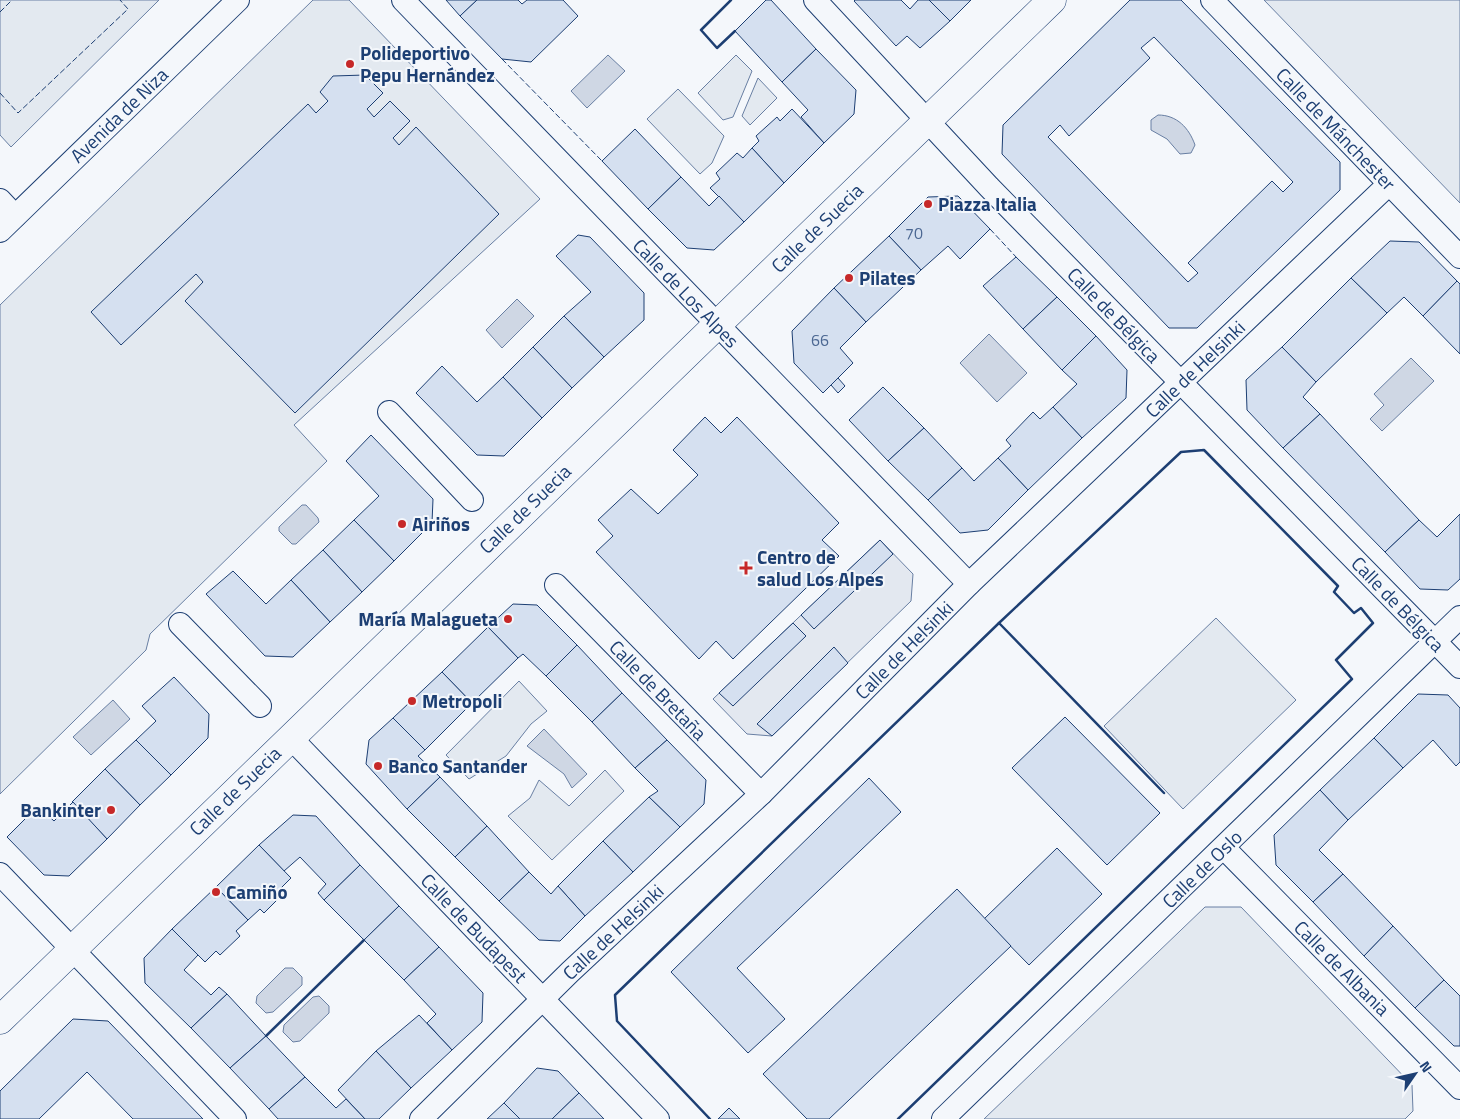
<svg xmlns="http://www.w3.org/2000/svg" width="1460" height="1119" font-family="'Titillium Web',sans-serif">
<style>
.green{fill:#e3e9f0;stroke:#687fa3}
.parking{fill:#e3e8f0;stroke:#687fa3}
.water{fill:#cfd7e4;stroke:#687fa3}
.building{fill:#d5e0f0;stroke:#1d3f73;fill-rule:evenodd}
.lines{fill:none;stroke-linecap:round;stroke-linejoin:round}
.street-casing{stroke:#1d3f73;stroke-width:24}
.secondary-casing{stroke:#1d3f73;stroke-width:29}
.street{stroke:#f4f7fb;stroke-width:22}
.secondary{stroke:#f4f7fb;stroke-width:28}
.fence{stroke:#1d3f73;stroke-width:1;stroke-dasharray:6 2.5;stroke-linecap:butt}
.wall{stroke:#1d3f73;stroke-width:2.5}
.poi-dot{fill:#c62828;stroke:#f4f7fb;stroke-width:2}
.labels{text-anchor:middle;stroke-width:4;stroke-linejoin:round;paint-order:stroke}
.number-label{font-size:16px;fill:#4b6792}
.poi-label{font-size:19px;font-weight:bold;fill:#1d3f73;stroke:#f4f7fb;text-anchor:start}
.street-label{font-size:19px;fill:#1d3f73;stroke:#f4f7fb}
</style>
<rect width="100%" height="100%" fill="#f4f7fb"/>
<g class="green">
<path d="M0,0H159L11,147L0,135Z"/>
<path d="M313,0H349L540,199L294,425L327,461L150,634L146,650L0,794V305Z"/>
<path d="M1264,0H1460V203Z"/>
<path d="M736,55L752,71L733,117L723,120L698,93Z"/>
<path d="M758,78L777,98L750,125L742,116Z"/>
<path d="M678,89L724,136L712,163L700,174L647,119Z"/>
<path d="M1216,618L1296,700L1183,809L1104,726Z"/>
<path d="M519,681L547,711L531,724L506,756L469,779L446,755Z"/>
<path d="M605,770L624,791L552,860L508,816L530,798L539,780L569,806Z"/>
<path d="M1205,907H1241L1412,1085L1413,1111L1405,1119H984Z"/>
</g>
<path class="parking" d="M880,540L913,574L911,601L772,736L747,734L713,699Z"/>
<g class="water">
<path d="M608,55L625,71L587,108L571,91Z"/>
<path d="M1158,115C1177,115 1189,128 1195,145L1191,153L1180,154L1167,139L1151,130V120Z"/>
<path d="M517,299L534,316L502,348L486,330Z"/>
<path d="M989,334L1027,373L997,402L960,363Z"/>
<path d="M1411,358L1434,381L1382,431L1370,419L1384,405L1374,394Z"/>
<path d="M302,505H306L318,518L319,522L296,544H292L279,531V527Z"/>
<path d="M113,700L130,719L91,755L73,737Z"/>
<path d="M544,729L587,774L572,788L564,774L527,746Z"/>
<path d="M285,968H293L302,977V985L273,1012L266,1013L256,1003L257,996Z"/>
<path d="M319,996L329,1006V1013L300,1041L293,1042L283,1032L284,1025L313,997Z"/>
</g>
<g class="building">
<path d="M446,0H477L460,16Z"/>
<path d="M477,0H518L522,4L527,0H563L578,16L531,62L502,59L460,16Z"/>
<path d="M766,0H771L816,49L782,82L735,31Z"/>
<path d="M855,0H901L910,9L918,0H929L950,21L920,48L907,36L896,46L854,1Z"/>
<path d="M929,0H971L950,21Z"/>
<path d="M1130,0H1181L1340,162V190L1197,328H1169L1002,154L1003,125ZM1154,37L1293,182L1283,192L1272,181L1188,263L1198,273L1188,282L1048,137L1060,125L1069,136L1150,58L1141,48Z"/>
<path d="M816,49L856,90L854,114L824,143L801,117L808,110L782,82Z"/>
<path d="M365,75L383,93L367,109L374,117L390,101L410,121L393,138L399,145L416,127L499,214L295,413L185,301L203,282L196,274L121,345L91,312L308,104L316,113L328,101L320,92L333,76Z"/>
<path d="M792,109L824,143L784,183L752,148L759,141L756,136L777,117L780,121Z"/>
<path d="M635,129L681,177L648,209L602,161Z"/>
<path d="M752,148L784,183L744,222L710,188L720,179L716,173L737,153L743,158Z"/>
<path d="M681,177L709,206L719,196L744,222L714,250L687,248L648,209Z"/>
<path d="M958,196L990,229L960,259L948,246L921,270L889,236L928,197Z"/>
<path d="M578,235L590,237L644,293V320L604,357L564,316L591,292L556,256Z"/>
<path d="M889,236L921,270L866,322L834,288Z"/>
<path d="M1390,241L1419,242L1457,281L1423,316L1404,297L1387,313L1351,278Z"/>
<path d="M1016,257L1057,297L1023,329L983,286Z"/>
<path d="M1351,278L1387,313L1316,382L1282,347Z"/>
<path d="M1457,281L1460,284V354L1423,316Z"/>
<path d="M834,288L866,322L840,348L853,363L823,393L794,363L792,331Z"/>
<path d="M1057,297L1096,336L1062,370L1023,329Z"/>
<path d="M564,316L604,357L572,388L533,347Z"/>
<path d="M1096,336L1127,370L1126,398L1082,438L1053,407L1077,384L1062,370Z"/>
<path d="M533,347L572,388L542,418L503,377Z"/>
<path d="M1282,347L1316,382L1303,397L1320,414L1283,448L1247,410L1246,380Z"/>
<path d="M442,366L477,402L503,377L542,418L504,456L477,455L416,393Z"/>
<path d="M838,378L845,386L838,393L831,385Z"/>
<path d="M883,387L924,428L888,461L849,420Z"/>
<path d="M1053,407L1082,438L1028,490L998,458L1011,446L1006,440L1033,412L1040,419Z"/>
<path d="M1320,414L1419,520L1385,552L1283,448Z"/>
<path d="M705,417L721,433L737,417L839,523L822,540L839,556L733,659L716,641L699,659L596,552L613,536L598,520L631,489L658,514L698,475L673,450Z"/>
<path d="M924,428L962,468L928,500L888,461Z"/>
<path d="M371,435L433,499L432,523L394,561L354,520L379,496L346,461Z"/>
<path d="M998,458L1028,490L988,530L960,533L928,500L962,468L974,481Z"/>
<path d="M1460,514V579L1448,590L1420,589L1385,552L1419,520L1437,537Z"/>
<path d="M354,520L394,561L362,592L323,550Z"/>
<path d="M880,540L893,554L814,629L801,615Z"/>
<path d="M323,550L362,592L330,622L291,580Z"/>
<path d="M233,571L266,604L291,580L330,622L293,657L265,656L206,594Z"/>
<path d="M513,604L537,605L577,645L546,676L523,654L518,658L488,627Z"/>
<path d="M793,623L806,636L733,706L719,693Z"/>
<path d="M488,627L518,658L472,703L442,672Z"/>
<path d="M577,645L622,693L592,722L546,676Z"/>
<path d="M834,647L848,663L772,736L757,724Z"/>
<path d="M442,672L472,703L425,750L393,718Z"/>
<path d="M174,677L209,714L208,738L171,775L136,740L156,721L142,706Z"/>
<path d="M622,693L667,740L635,768L592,722Z"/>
<path d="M1418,694L1448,695L1460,708V762L1456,766L1433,740L1403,768L1374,738Z"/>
<path d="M1065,717L1160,813L1107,865L1012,768Z"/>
<path d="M393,718L425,750L418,756L440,777L407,809L366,764L369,740Z"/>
<path d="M1374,738L1403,768L1348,820L1320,790Z"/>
<path d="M136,740L171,775L140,805L105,769Z"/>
<path d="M667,740L706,780L704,804L680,827L649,797L658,791L635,768Z"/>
<path d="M105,769L140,805L107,839L72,802Z"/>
<path d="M440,777L487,826L455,857L407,809Z"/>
<path d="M869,778L901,812L737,968L785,1019L748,1053L671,972Z"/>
<path d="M1320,790L1348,820L1319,850L1343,874L1313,902L1276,865L1274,835Z"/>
<path d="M649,797L680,827L633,872L603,841Z"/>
<path d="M73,802L107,839L69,876L44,875L7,837L38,806L54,821Z"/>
<path d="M293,815L316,816L360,865L324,900L318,893L326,884L300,857L284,871L259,845Z"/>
<path d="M487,826L529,872L499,901L455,857Z"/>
<path d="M603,841L633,872L585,916L558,886Z"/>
<path d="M259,845L291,878L280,889L283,894L264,913L260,909L248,920L216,887Z"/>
<path d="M1057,848L1102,894L1029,965L984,919Z"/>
<path d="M360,865L399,906L364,940L324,900Z"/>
<path d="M529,872L551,894L558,886L585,916L560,941L539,940L499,901Z"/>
<path d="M1343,874L1393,926L1364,956L1313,902Z"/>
<path d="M216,887L248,920L236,931L240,936L220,955L216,951L205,962L172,929Z"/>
<path d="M957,889L1011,946L829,1119H807L763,1074Z"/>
<path d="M399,906L439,947L404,980L364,940Z"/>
<path d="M1393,926L1444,980L1415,1008L1364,956Z"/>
<path d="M172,929L198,955L184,970L211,995L219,987L227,994L191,1028L145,983L144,958Z"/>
<path d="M439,947L483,993L482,1022L452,1050L427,1023L436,1014L404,980Z"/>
<path d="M1444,980L1460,996V1046H1454L1415,1008Z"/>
<path d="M227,994L266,1036L230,1068L191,1028Z"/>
<path d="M419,1015L452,1050L411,1088L376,1051Z"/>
<path d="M73,1019L108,1021L203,1119H133L87,1072L39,1119H0V1091Z"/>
<path d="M266,1036L305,1077L269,1109L230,1068Z"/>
<path d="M376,1051L411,1088L379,1119H365L338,1090Z"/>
<path d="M537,1068L558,1071L579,1093L552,1119H520L504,1103Z"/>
<path d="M305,1077L336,1108L346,1099L365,1119H278L269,1109Z"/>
<path d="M579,1093L604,1119H552Z"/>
<path d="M504,1103L520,1119H487Z"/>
<path d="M729,1108L740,1119H718Z"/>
</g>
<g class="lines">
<defs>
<g id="street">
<path d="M403,0L969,584"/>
<path d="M815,0L989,187L1460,667"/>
<path d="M1212,0L1460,257"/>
<path d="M0,200L15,216"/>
<path d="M0,231L238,0"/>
<path d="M389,412L472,500"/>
<path d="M556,585L761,794"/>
<path d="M180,624L260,706"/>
<path d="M290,737L658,1119"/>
<path d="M1224,848L1460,1088"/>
<path d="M0,874L235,1119"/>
<path d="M421,1119L570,972L761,794L969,584L1389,184"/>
<path d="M943,1119L1460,617"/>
</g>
<path id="secondary" d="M0,1020L1052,0"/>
</defs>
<use href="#street" class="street-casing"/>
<use href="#secondary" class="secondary-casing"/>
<use href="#street" class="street"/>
<use href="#secondary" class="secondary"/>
<g class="fence">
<path d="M0,12L12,0"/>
<path d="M502,59L602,161"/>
<path d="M0,93L18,113L128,9L120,0"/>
<path d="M990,229L1017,258"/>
</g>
<g class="wall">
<path d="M731,0L701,30L717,48L735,31"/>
<path d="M266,1036L364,940"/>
<path d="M710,1119L617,1021L615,995L999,623L1164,793"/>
<path d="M898,1119L1352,679L1336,660L1373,623L1361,608L1354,613L1334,592L1338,586L1204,450L1181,452L999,623"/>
</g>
</g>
<g class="poi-dot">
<circle cx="350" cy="64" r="5"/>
<circle cx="928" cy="204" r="5"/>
<circle cx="849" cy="278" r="5"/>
<circle cx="402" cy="524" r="5"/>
<path d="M743.5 560.5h5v5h5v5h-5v5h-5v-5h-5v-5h5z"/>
<circle cx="508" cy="619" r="5"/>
<circle cx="412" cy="701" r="5"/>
<circle cx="378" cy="766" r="5"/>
<circle cx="111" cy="810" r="5"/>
<circle cx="216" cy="892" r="5"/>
</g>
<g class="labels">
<g class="number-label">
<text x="914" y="239">70</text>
<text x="820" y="346">66</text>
</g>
<g class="poi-label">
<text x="360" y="60">Polideportivo<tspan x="360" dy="22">Pepu Hernández</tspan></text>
<text x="938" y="211">Piazza Italia</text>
<text x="859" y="285">Pilates</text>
<text x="412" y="531">Airiños</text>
<text x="757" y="564">Centro de<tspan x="757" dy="22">salud Los Alpes</tspan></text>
<text x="498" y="626" text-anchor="end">María Malagueta</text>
<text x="422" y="708">Metropoli</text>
<text x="388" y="773">Banco Santander</text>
<text x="101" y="817" text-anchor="end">Bankinter</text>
<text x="226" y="899">Camiño</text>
</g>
<g class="street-label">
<text transform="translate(119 115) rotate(-44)" y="7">Avenida de Niza</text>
<text transform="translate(1336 129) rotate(46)" y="7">Calle de Mánchester</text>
<text transform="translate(817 228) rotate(-44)" y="7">Calle de Suecia</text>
<text transform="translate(686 293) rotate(46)" y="7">Calle de Los Alpes</text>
<text transform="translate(1114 315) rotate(46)" y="7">Calle de Bélgica</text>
<text transform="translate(1195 369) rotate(-44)" y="7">Calle de Helsinki</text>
<text transform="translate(525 509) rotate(-44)" y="7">Calle de Suecia</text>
<text transform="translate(1398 604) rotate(46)" y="7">Calle de Bélgica</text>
<text transform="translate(904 650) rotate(-45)" y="7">Calle de Helsinki</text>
<text transform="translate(658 690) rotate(46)" y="7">Calle de Bretaña</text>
<text transform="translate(235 791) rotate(-44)" y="7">Calle de Suecia</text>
<text transform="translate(1202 869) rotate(-44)" y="7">Calle de Oslo</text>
<text transform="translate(474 928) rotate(46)" y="7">Calle de Budapest</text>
<text transform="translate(613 932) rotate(-43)" y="7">Calle de Helsinki</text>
<text transform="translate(1342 968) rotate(45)" y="7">Calle de Albania</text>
</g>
</g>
<g transform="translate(1415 1074) rotate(56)" stroke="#f4f7fb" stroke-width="4" paint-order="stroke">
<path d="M0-4L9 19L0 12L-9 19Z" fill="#1d3f73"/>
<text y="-8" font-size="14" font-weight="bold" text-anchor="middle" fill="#1d3f73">N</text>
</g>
</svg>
